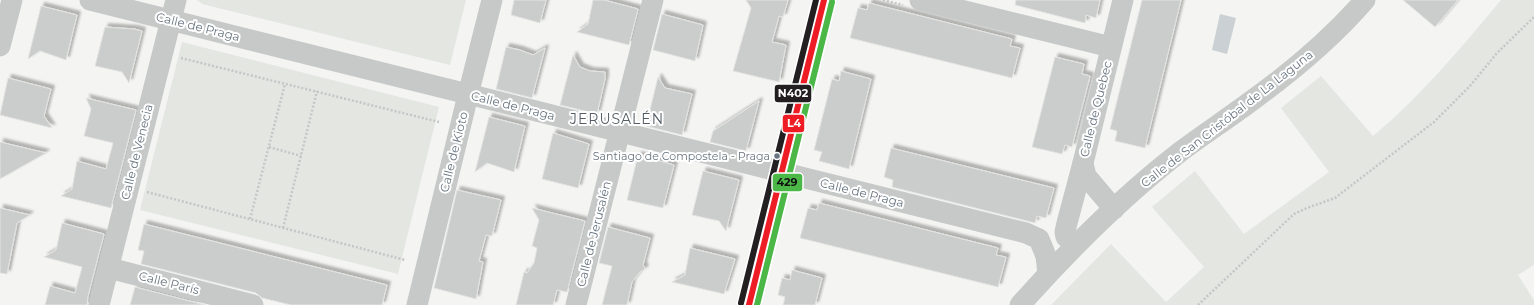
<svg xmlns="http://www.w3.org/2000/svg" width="1534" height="305" font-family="Montserrat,sans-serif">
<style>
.green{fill:#e3e6e1}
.water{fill:#cad0d3}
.building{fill:#cbcccc;stroke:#e4e4e3;filter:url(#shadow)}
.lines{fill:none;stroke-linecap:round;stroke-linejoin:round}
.path{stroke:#c5c6c7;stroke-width:2.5;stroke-dasharray:2 2;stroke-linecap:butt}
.street{stroke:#c7c9c9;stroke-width:21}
.bus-1-casing{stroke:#fff;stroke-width:9}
.bus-2-casing{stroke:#fff;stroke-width:9}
.bus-3-casing{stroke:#fff;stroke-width:9}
.bus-1{stroke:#ee1c25;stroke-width:6}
.bus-2{stroke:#4ab747;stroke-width:6}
.bus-3{stroke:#231f20;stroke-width:6}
.bus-dot{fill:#687580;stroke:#fff;stroke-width:1.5}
.labels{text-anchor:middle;stroke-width:4;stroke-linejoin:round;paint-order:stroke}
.bus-label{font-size:11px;fill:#687580;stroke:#fff;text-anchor:end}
.street-label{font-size:12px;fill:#687580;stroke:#fff}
.quarter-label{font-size:14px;letter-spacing:1px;fill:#555e66;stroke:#fff}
.line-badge{stroke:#fff;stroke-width:1.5}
.badge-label{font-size:11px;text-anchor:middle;font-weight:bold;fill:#fff}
.pale-badge-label{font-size:11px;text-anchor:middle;font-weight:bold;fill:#111}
</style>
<defs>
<filter id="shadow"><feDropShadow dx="3.5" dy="-3.5" stdDeviation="1" flood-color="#0004"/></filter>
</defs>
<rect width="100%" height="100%" fill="#f4f4f3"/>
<g class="green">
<path d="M197,0H466L450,65L202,4Z"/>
<path d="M1501,0H1534V265L1518,275L1534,300V305H1051L1111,244L1166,302L1204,267L1152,207L1195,171L1244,234L1329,172L1281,108L1321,76L1373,136C1421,96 1461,48 1501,0Z"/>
<path d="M182,42L439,107L398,274L140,210Z"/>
</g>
<path class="water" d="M1220,14L1236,18L1227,54L1212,50Z"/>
<g class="building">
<path d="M514,0H546L540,23L511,15Z"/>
<path d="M593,0H604L638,9L629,45L577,32L588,24Z"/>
<path d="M746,0H788L783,17L779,16L772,42L786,45L779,82L733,71L751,8Z"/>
<path d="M1016,0H1100L1096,18L1086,15L1085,23L1015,5Z"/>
<path d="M1142,0H1181L1145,148L1115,141L1117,131L1110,129Z"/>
<path d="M1403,0H1458L1435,27Z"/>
<path d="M869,3L1012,39L1010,46L1020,48L1012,78L850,38L858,8L867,10Z"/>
<path d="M41,6L77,15L66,60L40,51L28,59Z"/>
<path d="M662,14L703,25L695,61L653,50Z"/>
<path d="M105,27L134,29L142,31L129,83L122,72L95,66Z"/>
<path d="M506,47L520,50L533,55L545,48L532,98L496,89Z"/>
<path d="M573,55L580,67L590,71L605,72V79L597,114L560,105Z"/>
<path d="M1055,57L1084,64L1082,74L1090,76L1072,147L1065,145L1062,154L1032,147Z"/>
<path d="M841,71L871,79L849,169L819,161L822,152L814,150L832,79L839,81Z"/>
<path d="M658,77L665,88L692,94L682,135L646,126Z"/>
<path d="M8,78L51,89L44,116L52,128L0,115Z"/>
<path d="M86,98L136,110L111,208L61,196L72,189L77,161L106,169L113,143L84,136L91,109Z"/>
<path d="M759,101L746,151L710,142L713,131Z"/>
<path d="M489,117L525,126L514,172L487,163L475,172Z"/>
<path d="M553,133L589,144L578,188L542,179Z"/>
<path d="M0,142L46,153L0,179Z"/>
<path d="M891,148L1054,188L1046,218L1037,216L1035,223L892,187L893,180L884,177Z"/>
<path d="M638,155L674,165L663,208L627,200Z"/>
<path d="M703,171L739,180L726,231L719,221L692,215Z"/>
<path d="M457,190L501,200L492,236L486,235L479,261L483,262L476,299L434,288Z"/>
<path d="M819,203L998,248L996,255L1006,257L998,287L800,238L808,208L817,210Z"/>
<path d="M0,208L30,215L17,223L7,274L0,273Z"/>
<path d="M532,208L585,221L567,292L557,290L553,305H516L524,272L527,273L534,263L537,248L532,246L539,220Z"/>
<path d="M62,223L104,234L88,296L87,305H45L50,286L75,293L82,267L44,257L56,250Z"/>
<path d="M144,224L387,285L382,305H291L262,298L256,293L141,264L144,251L138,250Z"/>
<path d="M608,227L650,238L643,265L645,269L640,272L632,282L627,305H602L612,266L599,263Z"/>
<path d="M690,248L735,259L724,294L672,282L685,275Z"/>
<path d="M792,270L822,278L815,305H783L785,297L778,295L782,278L790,280Z"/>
<path d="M135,287L205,305H130Z"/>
</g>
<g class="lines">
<g class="path">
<path d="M883,0L903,5"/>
<path d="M181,58L439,122"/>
<path d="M269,147L301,156"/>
<path d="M147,192L405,260"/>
<path d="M250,219L285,84"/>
<path d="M283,228L317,91"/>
<path d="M1198,305L1294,214L1307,208L1335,198L1434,122L1470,86L1497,53L1534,17"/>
</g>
<g class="street">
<path d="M90,0L1026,233L1039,239L1046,256L1048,274"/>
<path d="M920,0L1111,47"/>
<path d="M0,46L12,0"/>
<path d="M1114,209L1086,176L1083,163L1123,0"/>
<path d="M1066,237L1065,232L1067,223L1083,163"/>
<path d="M109,268L253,305"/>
<path d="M99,305L176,0"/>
<path d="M417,305L468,95L492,0"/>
<path d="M576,305L653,0"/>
<path d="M749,305L824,0"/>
<path d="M1020,305C1069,250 1122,197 1180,152C1204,134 1230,117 1254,99C1294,70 1333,37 1365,0"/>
</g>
<defs>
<path id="bus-1" d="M749,305L824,0"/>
<path id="bus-2" d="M757,305L832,2"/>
<path id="bus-3" d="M741,303L816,0"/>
</defs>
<use href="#bus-1" class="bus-1-casing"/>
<use href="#bus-2" class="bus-2-casing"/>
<use href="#bus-3" class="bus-3-casing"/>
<use href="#bus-1" class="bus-1"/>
<use href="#bus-2" class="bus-2"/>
<use href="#bus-3" class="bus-3"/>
</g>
<circle class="bus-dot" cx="777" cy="156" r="3.5"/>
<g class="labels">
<g class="bus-label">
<text x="770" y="160">Santiago de Compostela - Praga</text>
</g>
<g class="street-label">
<text transform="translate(198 27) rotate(14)" y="4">Calle de Praga</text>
<text transform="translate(513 106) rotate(14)" y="4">Calle de Praga</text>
<text transform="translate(1096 109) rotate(-76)" y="4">Calle de Quebec</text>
<text transform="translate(1227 119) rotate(-38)" y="4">Calle de San Cristóbal de La Laguna</text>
<text transform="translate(137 152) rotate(-76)" y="4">Calle de Venecia</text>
<text transform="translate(454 152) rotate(-76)" y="4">Calle de Kioto</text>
<text transform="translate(862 193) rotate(14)" y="4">Calle de Praga</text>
<text transform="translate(594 234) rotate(-76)" y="4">Calle de Jerusalén</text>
<text transform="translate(169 283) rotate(14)" y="4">Calle París</text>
</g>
<g class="quarter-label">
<text x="617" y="124">JERUSALÉN</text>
</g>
</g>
<g class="line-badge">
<rect x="774" y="84" width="38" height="19" rx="4" fill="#231f20"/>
<rect x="782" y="114" width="23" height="19" rx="4" fill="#ee1c25"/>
<rect x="772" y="173" width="31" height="19" rx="4" fill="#4ab747"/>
</g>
<g class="badge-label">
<text x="793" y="97">N402</text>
<text x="794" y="127">L4</text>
</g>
<g class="pale-badge-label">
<text x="787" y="186">429</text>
</g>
</svg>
